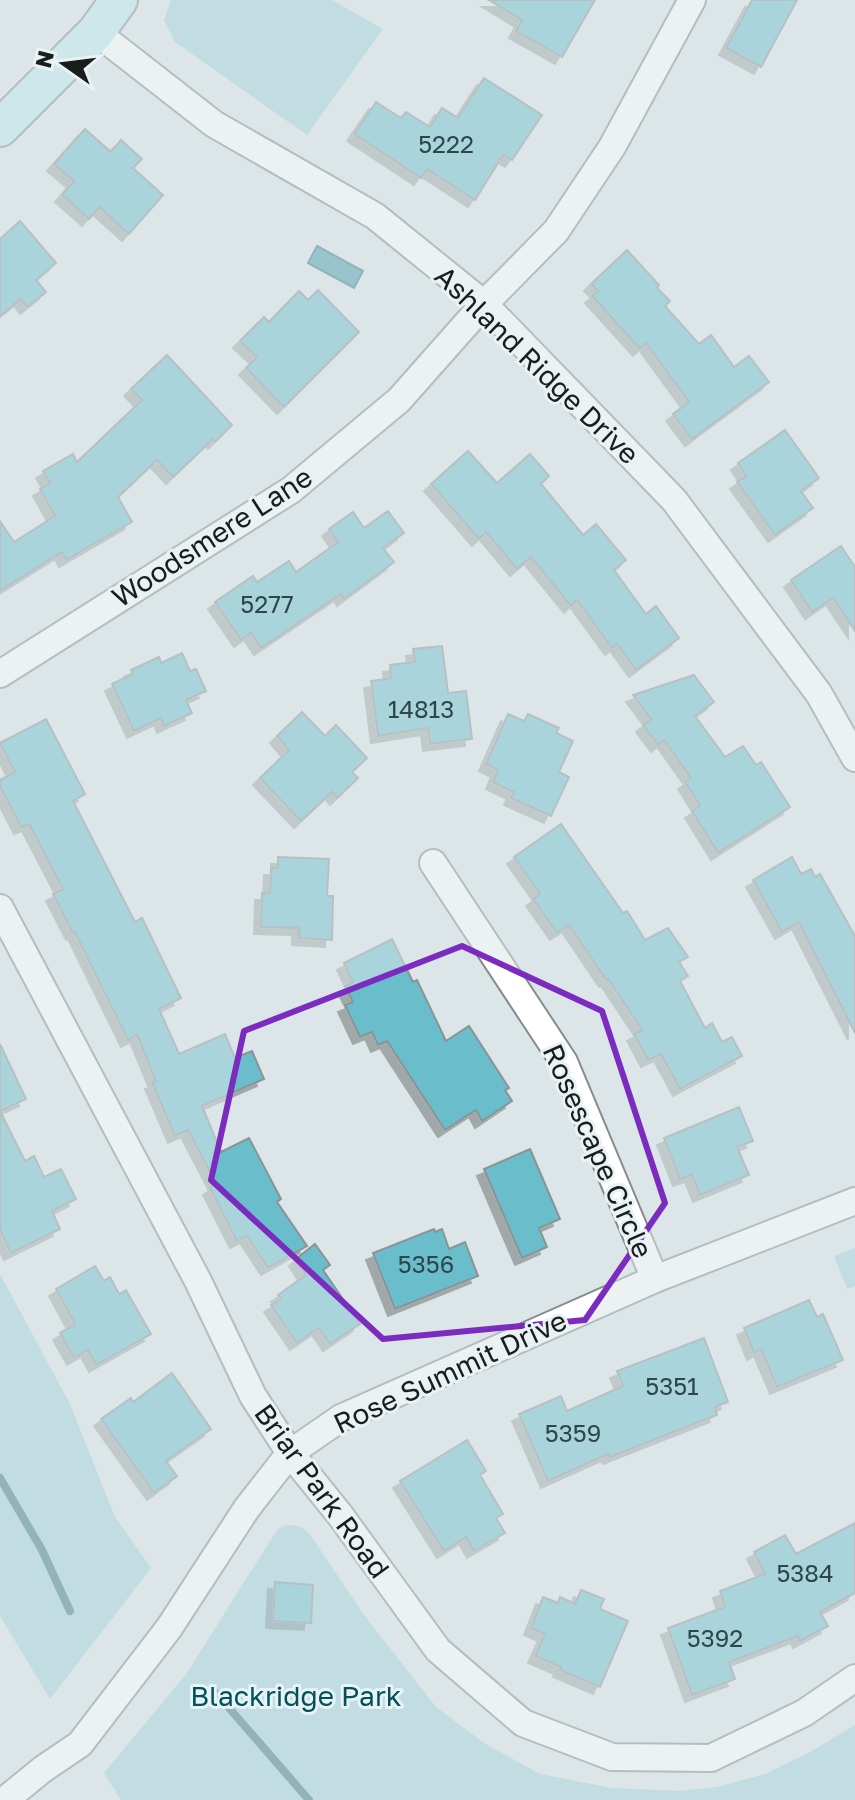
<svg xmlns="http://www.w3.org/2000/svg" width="855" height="1800" font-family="'Golos Text',sans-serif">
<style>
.green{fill:#a1d2db}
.water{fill:#469ca9;stroke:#39767f;stroke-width:2}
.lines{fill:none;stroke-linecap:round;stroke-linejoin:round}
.stream{stroke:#39767f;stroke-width:8}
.building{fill:#6abecc;stroke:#8b9395;stroke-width:2;filter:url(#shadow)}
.street-casing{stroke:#848d8e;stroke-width:30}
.secondary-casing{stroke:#848d8e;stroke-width:40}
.street{stroke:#fff;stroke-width:26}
.secondary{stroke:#bce9ef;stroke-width:36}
.marked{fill:none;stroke:#7b2cbf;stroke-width:6;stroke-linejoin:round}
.labels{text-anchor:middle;stroke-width:6;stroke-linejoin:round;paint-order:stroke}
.number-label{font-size:24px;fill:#2e454a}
.street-label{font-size:28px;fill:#1a1d1e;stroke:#e9f2f4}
.park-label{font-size:28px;fill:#02525c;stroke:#e9f2f4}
</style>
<defs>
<filter id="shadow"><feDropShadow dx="-7" dy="7" stdDeviation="0" flood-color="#0004"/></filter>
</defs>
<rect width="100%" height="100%" fill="#dce5e7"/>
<g class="green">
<path d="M171,0H332L383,29L307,135L175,42L164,20Z"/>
<path d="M855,1248V1286L847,1289L834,1256Z"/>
<path d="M0,1274L70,1404L115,1517L151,1568L50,1699L0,1616Z"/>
<path d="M286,1525L299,1526L309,1533L364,1615L436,1707L484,1743L540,1774L612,1788L680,1791L717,1787L765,1774L810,1752L855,1725V1800H121L104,1773L187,1673L277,1530Z"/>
</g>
<path class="water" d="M317,246L363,271L354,288L308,263Z"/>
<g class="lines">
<g class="stream">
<path d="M0,1478L42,1550L70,1611"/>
<path d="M216,1693L309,1800"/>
</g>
</g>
<g class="building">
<path d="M489,0H595L562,57L516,31L522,20Z"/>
<path d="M752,0H797L761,67L726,48Z"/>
<path d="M484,78L542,115L512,160L503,155L475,200L427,169L421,178L354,134L376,102L401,118L406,112L430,127L442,108L458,118Z"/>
<path d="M85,129L111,152L121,140L142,159L133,168L163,195L129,234L99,207L89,219L62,195L74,181L54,164Z"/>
<path d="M20,221L56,263L36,280L46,292L27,307L21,299L0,316V239Z"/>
<path d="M627,250L659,285L657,288L670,301L665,306L699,344L711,335L734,367L749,356L769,382L692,439L673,414L689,402L646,343L640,349L592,296L598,291L591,284Z"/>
<path d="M318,290L359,332L284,407L246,368L257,357L240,341L264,317L269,322L299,291L308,300Z"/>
<path d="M167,355L232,425L215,442L213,439L173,477L157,460L118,497L132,522L66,560L62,552L0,591V521L14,542L55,516L40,489L50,483L43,471L73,454L77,462L142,400L131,389Z"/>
<path d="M785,430L819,478L801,491L813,508L775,535L737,482L746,476L738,463Z"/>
<path d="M468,451L497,483L530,454L549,476L541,484L583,535L596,524L626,560L614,570L646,614L656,606L679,638L636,670L617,644L612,648L577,600L571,606L531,557L517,569L486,532L479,539L431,484Z"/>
<path d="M388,511L404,533L383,548L394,562L344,599L341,594L261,648L251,633L241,640L215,602L253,576L257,582L289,561L296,572L338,542L329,529L353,512L364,528Z"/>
<path d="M841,546L855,567V631L833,598L812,612L791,580Z"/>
<path d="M442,646L448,693L466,691L472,739L430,744L428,728L378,736L371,681L391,678L390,665L415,662L413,649Z"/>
<path d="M182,653L190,671L196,669L206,691L186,700L192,713L164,726L161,718L134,731L112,684L133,674L131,670L159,657L161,663Z"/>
<path d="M694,675L714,702L695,716L725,757L743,746L756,765L761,762L790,807L718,853L692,811L700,806L685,782L691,778L664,740L658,745L643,725L651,719L633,695Z"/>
<path d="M302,712L325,736L336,725L367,758L352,772L358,778L337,798L332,792L301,821L260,778L289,750L277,736Z"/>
<path d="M508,714L524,721L528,714L559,728L556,733L573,741L559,772L569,777L551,816L511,798L514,792L493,782L498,770L486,764Z"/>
<path d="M46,719L85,794L73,801L135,922L142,918L181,998L159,1009L179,1054L225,1034L235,1058L252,1051L264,1079L202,1106L221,1152L249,1138L281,1199L277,1202L307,1246L268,1268L247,1236L237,1241L210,1188L216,1184L188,1130L175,1136L152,1082L156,1081L137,1035L128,1040L75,932L73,933L53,894L63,889L29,824L21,827L0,786V780L15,772L0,743Z"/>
<path d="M561,824L623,913L627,911L645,940L668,928L688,957L679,962L688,976L680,981L705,1028L712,1023L722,1042L732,1037L742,1056L680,1089L661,1054L648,1060L634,1034L642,1030L608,979L606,980L569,925L557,933L533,899L540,894L514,857Z"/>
<path d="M278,857L329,859L327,896H333L332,940L299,938V928L261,927L262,893H270L271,868H278Z"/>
<path d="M792,857L801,874L811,869L815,877L820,874L855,936V1033L799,922L782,932L753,880Z"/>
<path d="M392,939L413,982L417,980L446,1041L469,1026L509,1088L505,1090L512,1101L482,1121L476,1110L445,1130L387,1041L378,1045L372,1032L360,1037L345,1005L353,1002L345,986L353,982L344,963Z"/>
<path d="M0,1044L26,1099L0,1111L25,1161L34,1156L44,1177L61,1169L76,1199L52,1211L60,1229L11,1253L0,1230Z"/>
<path d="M739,1107L753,1141L737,1147L749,1175L700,1195L692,1175L680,1179L664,1138Z"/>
<path d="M530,1149L560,1219L539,1228L547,1247L522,1258L484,1169Z"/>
<path d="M434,1229L435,1232L442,1229L449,1249L465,1242L478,1276L395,1309L373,1253Z"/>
<path d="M315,1244L330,1265L323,1270L360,1324L330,1344L319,1328L297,1343L271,1305L281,1299L278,1295L306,1275L296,1259Z"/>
<path d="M95,1266L104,1281L110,1277L119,1294L126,1290L151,1334L96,1365L88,1350L74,1358L60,1333L75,1324L56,1289Z"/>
<path d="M809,1300L817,1317L823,1314L843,1360L777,1387L761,1349L754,1353L744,1328Z"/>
<path d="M704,1338L728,1402L715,1407L717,1415L610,1457L608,1454L548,1481L519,1414L561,1396L567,1411L623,1386L617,1371Z"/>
<path d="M172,1373L211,1429L166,1461L177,1476L154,1493L101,1419L131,1398L133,1402Z"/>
<path d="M467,1440L486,1471L480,1475L503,1514L496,1518L505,1533L474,1551L466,1537L444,1551L400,1481Z"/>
<path d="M855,1523V1593L820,1612L828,1626L800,1641L798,1636L729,1662L735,1679L692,1695L668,1628L725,1607L720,1591L765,1574L754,1552L785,1535L796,1554Z"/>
<path d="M275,1582L313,1585L311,1623L273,1621Z"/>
<path d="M581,1590L604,1599L600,1609L628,1621L600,1687L560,1670L561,1667L535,1656L545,1634L531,1628L543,1597L558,1603L560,1597L575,1604Z"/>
</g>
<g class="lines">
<defs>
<g id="street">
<path d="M96,32L214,124L375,216L484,304L674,500L819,694L855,758"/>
<path d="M0,674L291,490L399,400L484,304L556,231L612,147L692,0"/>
<path d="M433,863L564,1062L655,1279"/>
<path d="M0,908L198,1281L253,1396L290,1453L340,1515L438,1650L523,1723L612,1757L711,1758L804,1713L855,1678"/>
<path d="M5,1800L43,1769L80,1744L169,1628L247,1508L290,1453L341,1418L655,1279L855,1201"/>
</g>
<path id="secondary" d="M0,128L96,32L119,0"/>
</defs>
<use href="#street" class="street-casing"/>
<use href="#secondary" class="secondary-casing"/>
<use href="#street" class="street"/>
<use href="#secondary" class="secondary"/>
</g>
<path d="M0 0H855V1800H0ZM462,946L602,1011L665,1203L585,1320L383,1339L211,1180L244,1031Z" fill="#dce5e7" fill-opacity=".55" fill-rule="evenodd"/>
<path class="marked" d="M462,946L602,1011L665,1203L585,1320L383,1339L211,1180L244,1031Z"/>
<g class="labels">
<g class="number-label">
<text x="446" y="153">5222</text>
<text x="267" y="613">5277</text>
<text x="421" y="718">14813</text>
<text x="426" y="1273">5356</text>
<text x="672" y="1395">5351</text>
<text x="573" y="1442">5359</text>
<text x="805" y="1582">5384</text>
<text x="715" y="1647">5392</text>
</g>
<g class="street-label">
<text transform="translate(537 365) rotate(44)" y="10">Ashland Ridge Drive</text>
<text transform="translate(212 537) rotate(-33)" y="10">Woodsmere Lane</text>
<text transform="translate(598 1151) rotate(66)" y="10">Rosescape Circle</text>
<text transform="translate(450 1372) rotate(-25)" y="10">Rose Summit Drive</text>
<text transform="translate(322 1491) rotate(54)" y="10">Briar Park Road</text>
</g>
<g class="park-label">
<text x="296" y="1706">Blackridge Park</text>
</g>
</g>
<g transform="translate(64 64) rotate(284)" stroke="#e9f2f4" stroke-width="6" paint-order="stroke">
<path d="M0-6L14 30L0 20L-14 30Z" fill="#1a1d1e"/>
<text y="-12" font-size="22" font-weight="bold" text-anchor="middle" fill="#1a1d1e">N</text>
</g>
</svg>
